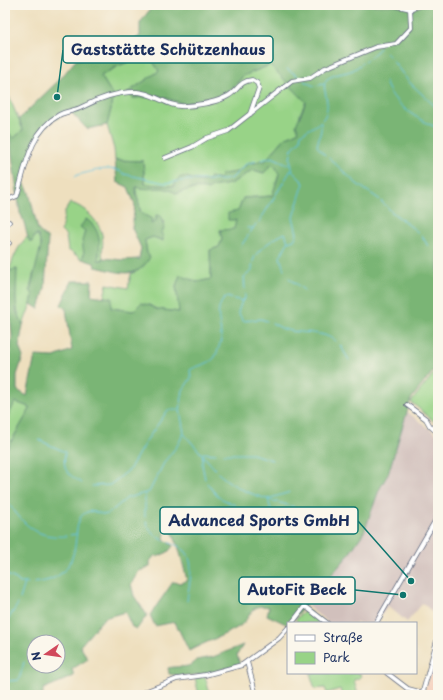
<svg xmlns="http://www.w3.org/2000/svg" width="443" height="700" font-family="'Playpen Sans',sans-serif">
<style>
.built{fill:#f5d3c1}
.industrial{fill:#d1c0bc}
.green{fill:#98d387;stroke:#5a8172}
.forest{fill:#7ab574;stroke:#4a7269;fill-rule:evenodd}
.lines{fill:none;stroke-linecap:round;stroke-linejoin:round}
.stream{stroke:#63c4e2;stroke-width:1}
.street-casing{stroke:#656d80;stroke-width:5.5}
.secondary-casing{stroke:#656d80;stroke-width:7}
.street{stroke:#fff;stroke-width:4}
.secondary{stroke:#fff;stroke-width:5.5}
.leader{fill:none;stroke:#0f766e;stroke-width:1.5}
.callout-dot{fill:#0f766e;stroke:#fbf7ec;stroke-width:1.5}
.callout{fill:#fbf7ec;stroke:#0f766e;stroke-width:1.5}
.callout-label{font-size:15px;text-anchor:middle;font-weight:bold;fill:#1b2f5e}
</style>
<rect width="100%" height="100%" fill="#fbf7ec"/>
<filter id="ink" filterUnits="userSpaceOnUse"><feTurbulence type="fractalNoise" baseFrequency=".025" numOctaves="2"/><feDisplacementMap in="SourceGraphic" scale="8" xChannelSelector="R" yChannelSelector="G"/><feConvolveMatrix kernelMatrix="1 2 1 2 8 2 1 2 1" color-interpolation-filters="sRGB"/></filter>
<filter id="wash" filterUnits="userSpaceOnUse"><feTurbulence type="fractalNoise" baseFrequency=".012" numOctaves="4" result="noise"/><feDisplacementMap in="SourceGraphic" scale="16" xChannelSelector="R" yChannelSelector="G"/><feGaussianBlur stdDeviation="0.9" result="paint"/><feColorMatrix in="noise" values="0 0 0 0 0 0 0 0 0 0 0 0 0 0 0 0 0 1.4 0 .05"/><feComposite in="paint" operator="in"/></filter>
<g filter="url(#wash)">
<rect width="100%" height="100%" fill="#eedfbe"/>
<path class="built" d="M438,643V695H424Z"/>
<path class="industrial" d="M407,412L438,435V618L423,603L407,622L388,606L376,623H329L307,606L364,532L379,490L388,474Z"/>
<g class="green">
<path d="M149,54L159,71L128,92L133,98L160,96L184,104L232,90L243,76L270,65L306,101L300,114L299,131L285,138L264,162L261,161L254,163L250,162L237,172L226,174L219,179L210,177L209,180L202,181L184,177L174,186L145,184L143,161L115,160L114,149L107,125L114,97L101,76L118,66Z"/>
<path d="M5,87L23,130L14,138C0,128 5,102 5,87Z"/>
<path d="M271,165L275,166L280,173L272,196L243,198L234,230H220L222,239L219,247L210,250L211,279L197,282L180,276L176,286L180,312L156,309L149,305L133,311L111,308L104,297L107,284L128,288L131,274L139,270L147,253L145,240L153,237L162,240L160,234L164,222L156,216V221L151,224L149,218L141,213L135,187L166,188L172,189L177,194L185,190L230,184L253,170L264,173Z"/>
<path d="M70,203C83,205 100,222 102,235C104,244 101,252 103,260H98C101,245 100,228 86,219L81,227L85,231C83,240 86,251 82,259L68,250L66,236L61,231L65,211Z"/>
<path d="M35,235H38L41,246L36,270L33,275L30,290L33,295L31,304L23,325C14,309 14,287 17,269L9,271C13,258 18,246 27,237L32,242Z"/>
<path d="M438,368V427L435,425L436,423L411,402Z"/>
<path d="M15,401L29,407L30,409L5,452V424Z"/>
<path d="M306,609L307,610L324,623H297L296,619Z"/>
<path d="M310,673H360L361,677L354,680L358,695H342L340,689L327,693L325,688L315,689Z"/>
<path d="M205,676L210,695H199L195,678Z"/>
</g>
<g class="forest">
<path d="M153,5H394L414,9L423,5H438V365L411,399L388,474L379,490L364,532L347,557L326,581L322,582L291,623H288V625L267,615L269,607C249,603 252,617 240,626C228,634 203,643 189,651L175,622L155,626L150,615L173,582L181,583L187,580L179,549L167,518L164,539L173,546L168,552L157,557L155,555L150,561V567L139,571L131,584L134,596L147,615L137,629L132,627L125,612L104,618L80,646L88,659L72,669L74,676L43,689V695H11L5,690V452L30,409L29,407L15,402L5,424V377L9,363L12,336L8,293L9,271L17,269L16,298L17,312L23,325L19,347L23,357L17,375V390L27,396L35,356L54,357L72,350L66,309L61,305L72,281H92L91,295L112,298L111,308L133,311L141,303L149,305L156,309L179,312L176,286L180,275L197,282L211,279L210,250L219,247L222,239L220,230L234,229L236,220H228V213L238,211L243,198L272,196L279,174L275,166L271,165L264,173L253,170L230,184L212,187L208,190C200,187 185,189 177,194C161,183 153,192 136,187V192L141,213L152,219L151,224L156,221V215L161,216C162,223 167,228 161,233L163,236V241L153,237L145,240L147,253L150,257C137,282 117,271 95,267L94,263L82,259L84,254L82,241L85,231L80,227L86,219C101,229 101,244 98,260H103V258L123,260L139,259L141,248L132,228L135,205L128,187L117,182L115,160L143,161L145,184L174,186C181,168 191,182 202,181C205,181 206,180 209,180L210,177L219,179L222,174L237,172L250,162L254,163L261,160L264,162L285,138L299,131L296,125L306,102L270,65L243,76L226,95L184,104L160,96L133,98L127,93L159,71L148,54L118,66L101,76L114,97L107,125L87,129L70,111L49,123L35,141L22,179L29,192L38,230L48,239L45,288L39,309L31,304L33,295L30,290L41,246L38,235H35L32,242H30C25,233 26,223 20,213L9,134L14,138L23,130L19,119L60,79L76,60C98,54 121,49 140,36V23ZM34,642H58V666H34Z"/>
<path d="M243,645L237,655L240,664C217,671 193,679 169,674L168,668C179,665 189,670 197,660L213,657Z"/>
</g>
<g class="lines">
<g class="stream">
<path d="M386,52L389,56"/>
<path d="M392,60L409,82L438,109"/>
<path d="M287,69L298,76"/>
<path d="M304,81L314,86L324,84"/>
<path d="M385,81C392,104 416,119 438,128"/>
<path d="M321,123V130L317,146L325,155"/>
<path d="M329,158L357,184L379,199L392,212L419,233"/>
<path d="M261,160L272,157L290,165"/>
<path d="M74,177L77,175C91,172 112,164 124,174L165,183L189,180H225L232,178L246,164L256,161"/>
<path d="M259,222L291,170"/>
<path d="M247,228H253"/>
<path d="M422,236L428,246"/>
<path d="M241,246L256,224"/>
<path d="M284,270L280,257L288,242"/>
<path d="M289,278L305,291"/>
<path d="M245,289L244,277L252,271C252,268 252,264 253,261C256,249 275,238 285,233L288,242L294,240L297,234L293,217L304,183L293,172L290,159L292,149L300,140L301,134C319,123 331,120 326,96C325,90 323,86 326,80C334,73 344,74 353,70C357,68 377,52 380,48"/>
<path d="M242,301L238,312L243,321L261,319L267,321"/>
<path d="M272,323C277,325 281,329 287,330C302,334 323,330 336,341"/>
<path d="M340,345L349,360"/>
<path d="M184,434L215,469"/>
<path d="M39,440L65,452C63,471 66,473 82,483"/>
<path d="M224,454H252L272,460"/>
<path d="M218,473C241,494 265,498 294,507"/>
<path d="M205,479L202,464L203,453L216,454"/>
<path d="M207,483L218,497L235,505"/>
<path d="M92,486L110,485L129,470L146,441L168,410H179"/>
<path d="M145,494V517"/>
<path d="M5,499C23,522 33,539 66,536"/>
<path d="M274,521L268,499L290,492"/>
<path d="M146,522C154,548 186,538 190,561C193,573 188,589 187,601"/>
<path d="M70,535L76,534"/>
<path d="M5,574L16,579L20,583H28"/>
<path d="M34,583C40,582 47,581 52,579C88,563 67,519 87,512C94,509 101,516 108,514L127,498L149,492L165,461L177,446L184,433L180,410L183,390L191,378L190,370C197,365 209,365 215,357C217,352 222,341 221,335C220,322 214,307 226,297L242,301L245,298V294"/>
<path d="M20,599L25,583"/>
<path d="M9,618L18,604"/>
<path d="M9,681L19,680L24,662"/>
</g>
</g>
</g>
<g filter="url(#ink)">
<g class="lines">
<defs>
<g id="street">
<path d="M165,158L192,147L207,138L228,131L292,81L310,78L325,68L376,47L396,44L411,28L410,8"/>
<path d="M5,201L17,196C25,168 30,131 59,115C66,111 75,111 82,107C97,99 120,91 137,92C155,93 168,108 186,106C199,105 217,102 228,96C238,91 239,81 252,80L257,83L259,88L250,114"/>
<path d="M5,223L9,222"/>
<path d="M5,244L9,243"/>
<path d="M407,405L426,419L430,426L438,433"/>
<path d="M292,623L305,606L327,623"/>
<path d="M376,623L438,516"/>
<path d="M247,662L256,695"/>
<path d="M387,673L408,689L423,693"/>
<path d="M137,695L177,679L205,675L242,665L279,638L288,628"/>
<path d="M422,695L438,637"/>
</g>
<path id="secondary" d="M397,5L410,8L419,5"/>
</defs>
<use href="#street" class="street-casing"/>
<use href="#secondary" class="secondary-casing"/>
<use href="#street" class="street"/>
<use href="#secondary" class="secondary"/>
</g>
</g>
<path class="leader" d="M57 97L63 50M411 581L358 521M403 595L355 590"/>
<g class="callout-dot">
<circle cx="57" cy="97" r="4"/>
<circle cx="411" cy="581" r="4"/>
<circle cx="403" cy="595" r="4"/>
</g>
<g class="callout">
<rect x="63" y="36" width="210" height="27" rx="4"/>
<rect x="160" y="507" width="198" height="27" rx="4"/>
<rect x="239" y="577" width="116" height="27" rx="4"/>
</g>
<g class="callout-label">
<text x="168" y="55">Gaststätte Schützenhaus</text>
<text x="259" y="526">Advanced Sports GmbH</text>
<text x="297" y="595">AutoFit Beck</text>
</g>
<rect width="443" height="700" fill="none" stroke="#fbf7ec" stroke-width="20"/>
<rect x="287" y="622" width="130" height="52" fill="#fbf7ec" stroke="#a1a7b3"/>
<rect x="295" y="635" width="20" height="6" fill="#ffffff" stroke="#a1a7b3"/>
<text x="323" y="642" font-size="12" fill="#1b2f5e">Straße</text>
<rect x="295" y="652" width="20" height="12" fill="#98d387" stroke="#a1a7b3"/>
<text x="323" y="662" font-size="12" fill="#1b2f5e">Park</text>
<g transform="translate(46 654) rotate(257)"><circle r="19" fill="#fbf7ec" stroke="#a1a7b3"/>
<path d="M0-3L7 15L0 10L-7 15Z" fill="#d1495b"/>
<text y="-6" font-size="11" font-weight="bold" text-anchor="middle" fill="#1b2f5e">N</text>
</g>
</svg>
